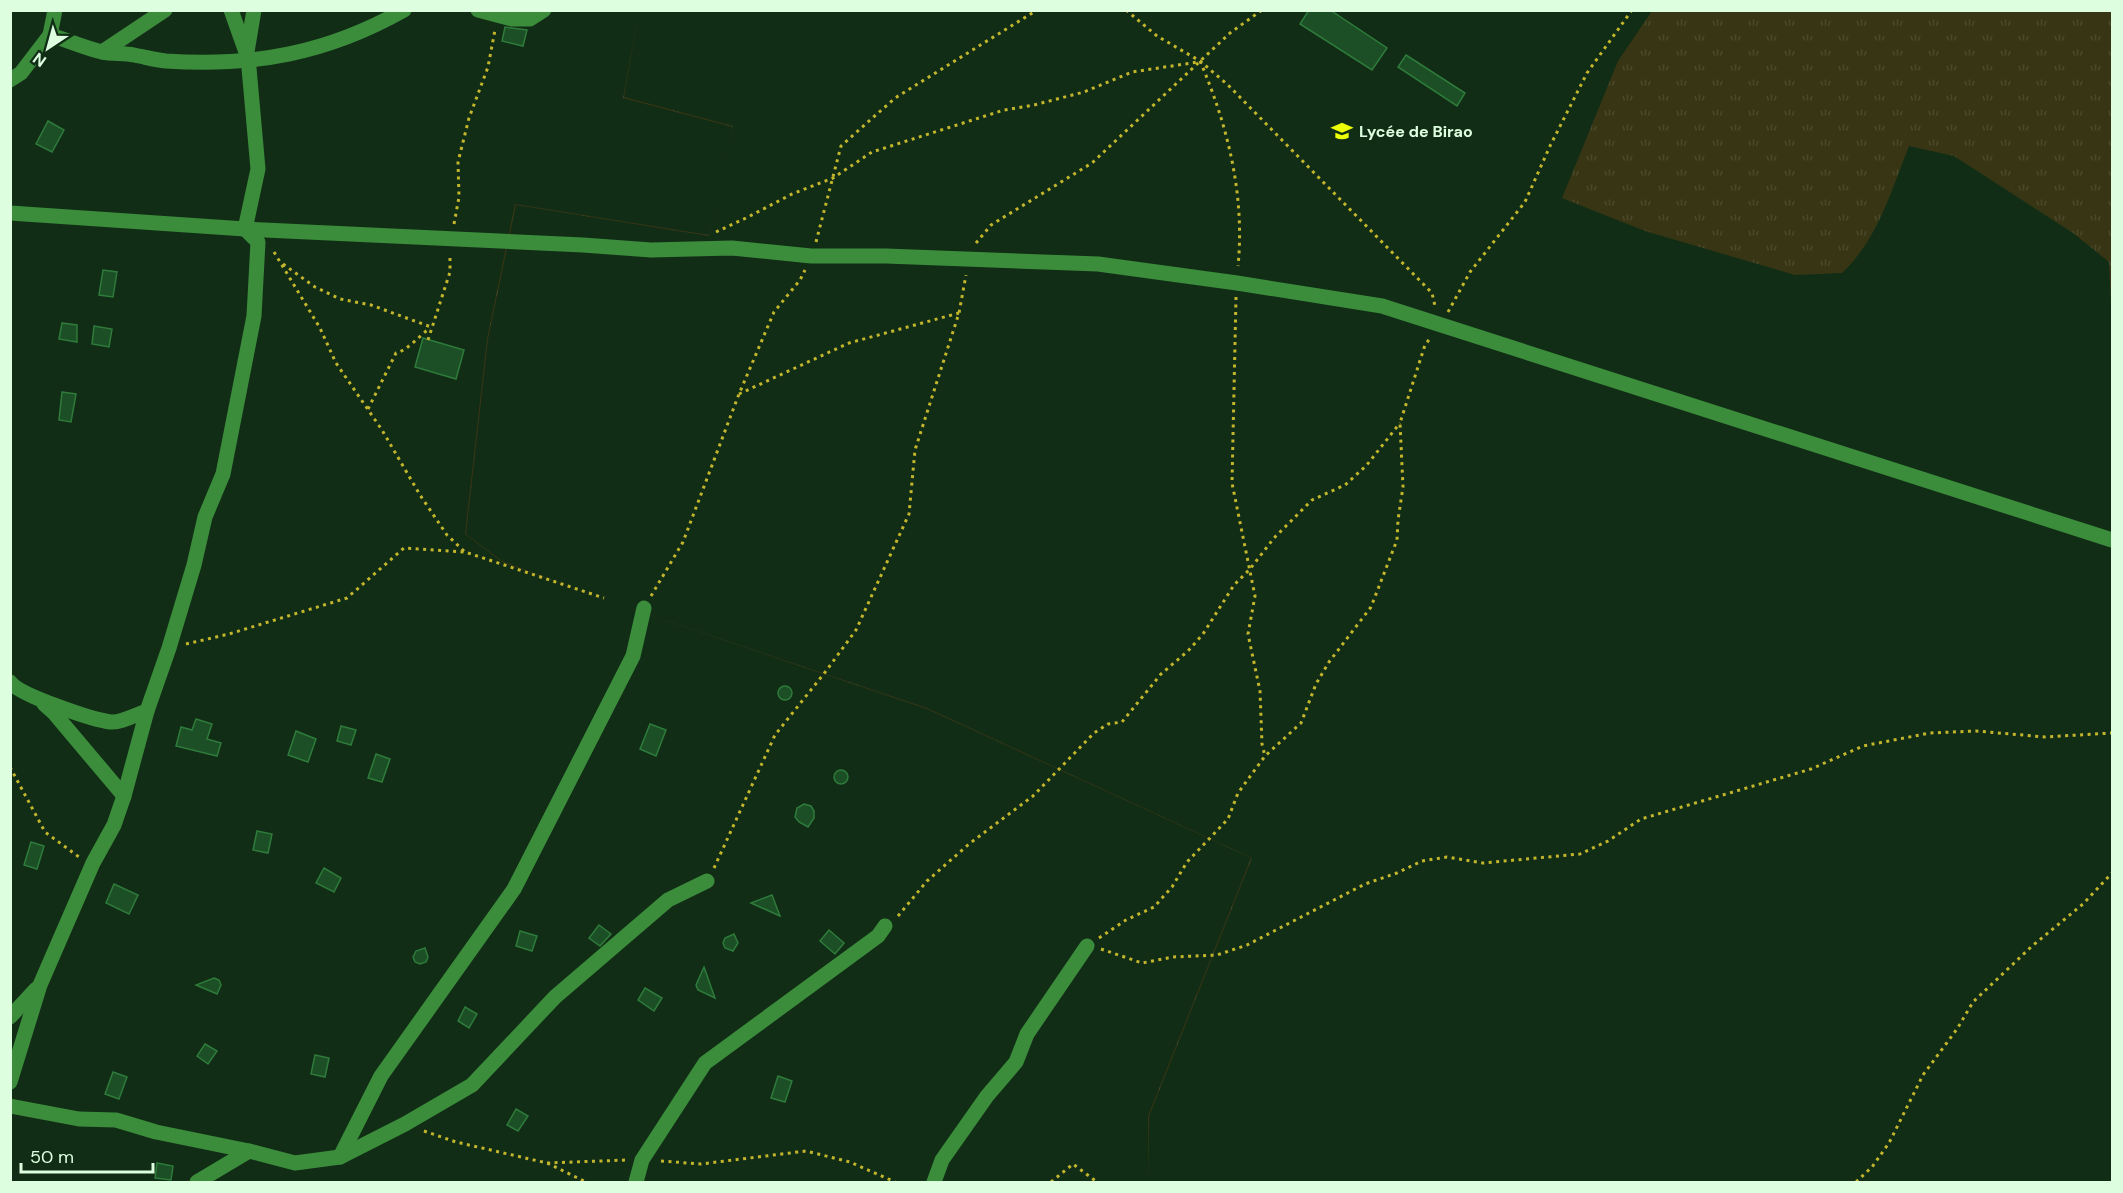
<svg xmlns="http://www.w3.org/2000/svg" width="2123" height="1193" font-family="'DM Sans',sans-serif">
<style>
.grass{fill:url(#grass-tufts)}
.building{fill:#1c4f25;stroke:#2e7b3b;stroke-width:1.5}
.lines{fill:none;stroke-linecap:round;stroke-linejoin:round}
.path{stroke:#c3b62d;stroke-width:3;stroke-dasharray:3 4.5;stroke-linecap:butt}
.minor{stroke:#3b8d3c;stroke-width:15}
.labels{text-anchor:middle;stroke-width:5;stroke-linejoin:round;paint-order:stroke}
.poi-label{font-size:16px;font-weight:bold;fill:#ddffe0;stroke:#112d15;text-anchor:start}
</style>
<defs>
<pattern id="grass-tufts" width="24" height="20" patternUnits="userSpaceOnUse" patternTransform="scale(1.5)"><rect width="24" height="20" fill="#383514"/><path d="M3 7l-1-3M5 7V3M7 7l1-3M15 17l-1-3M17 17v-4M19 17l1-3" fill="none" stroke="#4b492b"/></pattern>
</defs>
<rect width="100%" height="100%" fill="#112d15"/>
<g class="grass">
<path d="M639,11L624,97L733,126L709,236L516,205L488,339L466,534L502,561L605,600L927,708L1252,858L1149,1116V1182L1148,1116L1251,858L927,709L605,600L502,562L465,534L487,339L515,204L709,235L733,127L623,98Z"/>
<path d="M1652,11H2112V325L2109,262L2073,233L1954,156L1909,146C1891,191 1878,239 1842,273L1795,275L1645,231L1562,198L1618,61Z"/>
</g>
<g class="building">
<path d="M1309,10H1330L1387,48L1372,70L1300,24Z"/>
<path d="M505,27L527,30L523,46L502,41Z"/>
<path d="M1406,55L1465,93L1457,106L1398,67Z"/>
<path d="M48,121L64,130L52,152L36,144Z"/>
<path d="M103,270L117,272L113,297L99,295Z"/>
<path d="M62,323L77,325V342L59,339Z"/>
<path d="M94,326L112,329L109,347L92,344Z"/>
<path d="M423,338L464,350L456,379L415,367Z"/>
<path d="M62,392L76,394L71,422L59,420Z"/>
<circle cx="785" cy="693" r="7"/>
<path d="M196,719L212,724L207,739L221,743L217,756L176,746L181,727L192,730Z"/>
<path d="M650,724L666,730L656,756L640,749Z"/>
<path d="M341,726L356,730L351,745L337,741Z"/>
<path d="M296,731L316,739L308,762L288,755Z"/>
<path d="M376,754L390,759L382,782L368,778Z"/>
<circle cx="841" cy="777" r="7"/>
<path d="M804,804L811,806L814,811V818L808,827L799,822L795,817L797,808Z"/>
<path d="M257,831L272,834L268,853L253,850Z"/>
<path d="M31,842L44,846L37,869L24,865Z"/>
<path d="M324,868L341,878L334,892L316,883Z"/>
<path d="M114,884L138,895L129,914L106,903Z"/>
<path d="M772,895L780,916L751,903Z"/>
<path d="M599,925L611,934L600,946L589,938Z"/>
<path d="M829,930L844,943L835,954L820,941Z"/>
<path d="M520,931L537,936L532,951L516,946Z"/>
<path d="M734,934L738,943L733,951L725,948L723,943L725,938Z"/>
<path d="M425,948L428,957L426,962L420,964L415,962L413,957L416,951Z"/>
<path d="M704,967L715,998L698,990L696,985Z"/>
<path d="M214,978L219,980L221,985L217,994L196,985Z"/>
<path d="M645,988L662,998L654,1011L638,1000Z"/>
<path d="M465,1007L477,1014L469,1028L458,1021Z"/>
<path d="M205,1044L217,1051L208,1064L197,1056Z"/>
<path d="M315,1055L329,1058L325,1077L311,1074Z"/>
<path d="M113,1072L127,1077L119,1099L105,1094Z"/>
<path d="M778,1076L792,1081L785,1102L771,1098Z"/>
<path d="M516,1109L528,1116L518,1131L507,1125Z"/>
<path d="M157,1163L173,1166L171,1180L155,1178Z"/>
</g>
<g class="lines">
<g class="path">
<path d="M1126,10L1157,36L1200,61L1228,85L1432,293L1435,306"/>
<path d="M1200,61C1228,126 1245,196 1238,266"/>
<path d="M454,224L459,197L458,162L469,118L488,67L495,30"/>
<path d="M716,232L748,217L792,194L833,178L872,152L1004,110L1034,105L1084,92L1132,72L1198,62"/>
<path d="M816,242L841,146L895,98L1037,10"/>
<path d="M976,243L991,225L1092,163L1230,33L1262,10"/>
<path d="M274,252L320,328L336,363L382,430L420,495L447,535L465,552L604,598"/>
<path d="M283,264L315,287L340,299L371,305L431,327"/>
<path d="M1236,297L1232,483L1255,596L1248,634L1260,691L1262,744L1265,756"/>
<path d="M1448,312L1470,272L1525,202L1550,146L1587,73L1632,10"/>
<path d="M428,340L450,272V254"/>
<path d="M739,394L849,343L959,313"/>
<path d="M368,409L396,353C408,350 419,336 430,328"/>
<path d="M651,596L683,542L739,394L774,312L800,280L805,270"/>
<path d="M186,644L229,634L347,598L404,548L465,552"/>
<path d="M10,767L45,832L79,857"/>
<path d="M714,868L775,735L826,671L856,630L909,514L915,450L959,313L966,275"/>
<path d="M898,916L927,881L969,844L1033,796L1094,733L1108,724L1122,722L1161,674L1188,651L1203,634L1234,585L1250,569L1274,538L1312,500L1345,485L1366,466L1400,423"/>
<path d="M1099,938L1126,920L1154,907L1172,887L1187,862L1228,819L1238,793L1265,756L1301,723L1316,684L1329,662L1371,607L1397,540L1398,520L1403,487L1400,423L1425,345L1431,337"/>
<path d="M1101,949L1142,963L1173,957L1217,955L1247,945L1365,884L1397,873L1422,861L1447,857L1483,863L1580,854L1608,841L1641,819L1811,769L1863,746L1930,733L1976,731L2045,737L2112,733"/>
<path d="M424,1131L456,1142L547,1163L586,1182"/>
<path d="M661,1161L701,1164L806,1151L850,1162L895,1182"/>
<path d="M547,1163L627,1160"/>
<path d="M1051,1182L1073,1164L1097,1182"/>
<path d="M1856,1182L1872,1167L1889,1143L1923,1075L1957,1029L1973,1002L2031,947L2083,904L2112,873"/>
</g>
<g class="minor">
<path d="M478,10L512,19H530L544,10"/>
<path d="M50,35C67,40 85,48 102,52C113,54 124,53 134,55C145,57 155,60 166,61C254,67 328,53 404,10"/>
<path d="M102,52L165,10"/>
<path d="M247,52L254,10"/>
<path d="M10,80L21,73L50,35L55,10"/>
<path d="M10,213L245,229L583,245L651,250L732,248L811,256H886L1098,264L1237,283L1382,306L2112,540"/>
<path d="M10,682C19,695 93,720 111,722C121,723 137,714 147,711"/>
<path d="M44,704L54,713L124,796"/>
<path d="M10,1017L36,989"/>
<path d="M10,1082L40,985L93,863L114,825L124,796L147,711L169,648L194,565L205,517L223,474L254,316L258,242L245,229L258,169L249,68L247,55L231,10"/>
<path d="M10,1106L79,1119L116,1120L156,1132L249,1151L295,1163L340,1157L405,1124L472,1085L555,997L668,900L707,881"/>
<path d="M340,1157L381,1076L514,889L633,656L644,608"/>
<path d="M197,1182L249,1151"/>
<path d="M636,1182L642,1160L705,1063L878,936L885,926"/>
<path d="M934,1182L942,1160L987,1096L1016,1062L1027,1034L1087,946"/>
</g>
</g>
<defs>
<symbol id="school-bare" viewBox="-9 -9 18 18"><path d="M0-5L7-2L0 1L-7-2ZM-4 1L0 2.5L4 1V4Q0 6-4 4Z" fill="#ecff09" stroke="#112d15" stroke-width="2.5" paint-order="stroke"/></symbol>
</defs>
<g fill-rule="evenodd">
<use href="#school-bare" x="1327" y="116" width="30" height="30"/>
</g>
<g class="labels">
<g class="poi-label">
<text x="1359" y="137">Lycée de Birao</text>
</g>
</g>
<rect width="2123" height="1193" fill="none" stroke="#ddffe0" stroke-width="24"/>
<g transform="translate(48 48) rotate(216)" stroke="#112d15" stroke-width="4.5" paint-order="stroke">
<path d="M0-4.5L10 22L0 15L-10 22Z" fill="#ddffe0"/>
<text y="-9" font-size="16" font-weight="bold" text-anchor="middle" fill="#ddffe0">N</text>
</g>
<path d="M21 1163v9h132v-9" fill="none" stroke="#ddffe0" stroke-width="3"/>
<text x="30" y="1163" font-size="18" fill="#ddffe0" stroke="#112d15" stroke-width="4.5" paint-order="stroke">50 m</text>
</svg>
